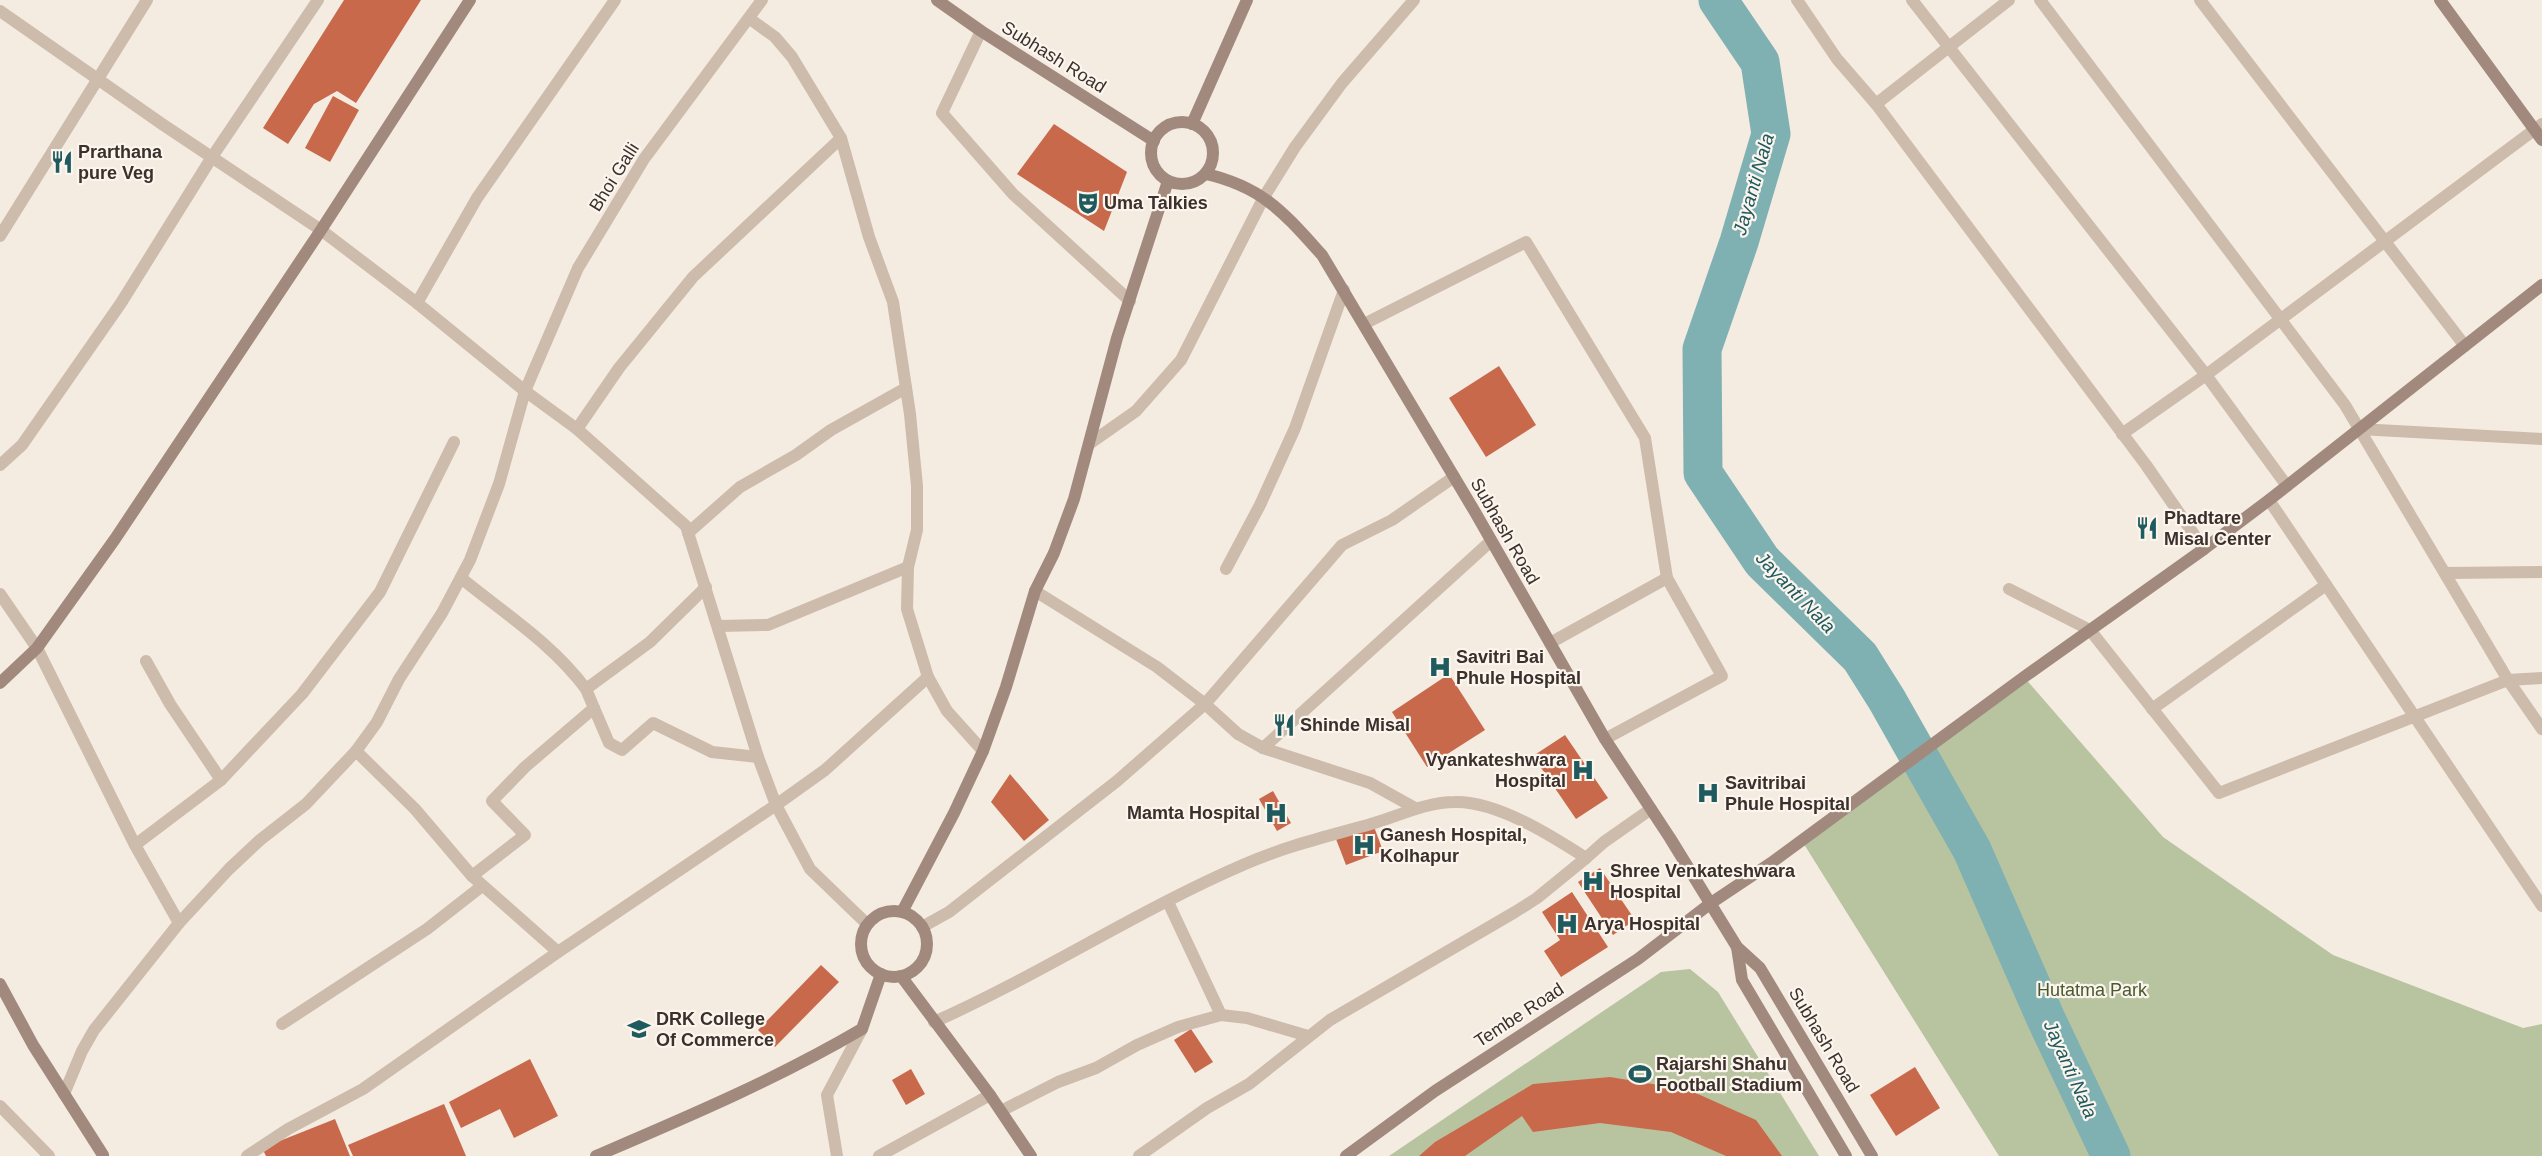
<svg xmlns="http://www.w3.org/2000/svg" width="2542" height="1156" font-family="Arial,sans-serif">
<style>
.green{fill:#b8c4a0}
.lines{fill:none;stroke-linecap:round;stroke-linejoin:round}
.river{stroke:#7fb0b2;stroke-width:39}
.building{fill:#c8694b}
.street{stroke:#cdbbac;stroke-width:12}
.secondary{stroke:#a18a7d;stroke-width:12}
.labels{text-anchor:middle;stroke-width:4.5;stroke-linejoin:round;paint-order:stroke}
.street-label{font-size:18px;fill:#3b302b;stroke:#fbf5ee}
.poi-label{font-size:18px;font-weight:bold;fill:#3b302b;stroke:#fbf5ee;text-anchor:start}
.park-label{font-size:18px;fill:#4a5a2e;stroke:#fbf5ee}
.water-label{font-size:19px;font-style:italic;fill:#1f5a5e;stroke:#fbf5ee}
</style>
<rect width="100%" height="100%" fill="#f4ebe1"/>
<g class="green">
<path d="M2024,677L2163,837L2333,955L2523,1028L2542,1024V1156H1999L1802,841Z"/>
<path d="M1690,969L1718,992L1819,1156H1389L1661,972Z"/>
</g>
<g class="lines">
<path class="river" d="M1718,0L1760,62L1771,134L1739,242L1702,349L1703,473L1762,561L1860,657L1887,700L1972,850L2046,1019L2111,1156"/>
</g>
<g class="building">
<path d="M344,0H421L356,103L337,91L314,104L288,144L263,128Z"/>
<path d="M333,96L359,110L330,162L305,148Z"/>
<path d="M1054,124L1127,172L1104,231L1017,174Z"/>
<path d="M1499,366L1536,425L1486,457L1449,398Z"/>
<path d="M1449,674L1485,730L1427,767L1392,712Z"/>
<path d="M1565,735L1608,798L1576,819L1533,756Z"/>
<path d="M1010,774L1049,820L1024,841L991,802Z"/>
<path d="M1273,791L1291,823L1277,831L1259,799Z"/>
<path d="M1373,824L1383,851L1346,865L1336,839Z"/>
<path d="M1600,868L1635,920L1613,935L1578,882Z"/>
<path d="M1572,892L1608,947L1561,977L1544,951L1560,940L1542,912Z"/>
<path d="M821,965L839,982L775,1047L758,1030Z"/>
<path d="M1191,1029L1213,1062L1195,1073L1174,1040Z"/>
<path d="M530,1059L558,1116L514,1138L500,1109L461,1128L449,1102Z"/>
<path d="M1915,1067L1940,1108L1896,1136L1870,1095Z"/>
<path d="M911,1069L925,1094L906,1105L892,1080Z"/>
<path d="M1610,1077L1689,1090L1756,1120L1782,1156H1726L1671,1132L1600,1123L1533,1132L1522,1116L1465,1156H1419L1435,1142L1533,1084Z"/>
<path d="M444,1104L466,1156H353L348,1145Z"/>
<path d="M335,1119L350,1156H266L262,1148Z"/>
</g>
<g class="lines">
<g class="street">
<path d="M1797,0L1837,59L1876,104L2146,465L2204,549"/>
<path d="M1912,0L2206,375L2287,486"/>
<path d="M2040,0L2345,405L2508,680L2542,729"/>
<path d="M2200,0L2465,346"/>
<path d="M0,11L162,124L321,230L417,303L525,391L577,429L686,526L758,757L776,805L810,869L867,924"/>
<path d="M750,19L775,37L792,57L841,138L869,237L893,302L910,414L917,486V530L908,567L907,609L928,677L947,711L983,751"/>
<path d="M981,31L942,113L1013,194L1130,301"/>
<path d="M1876,104L2009,0"/>
<path d="M0,236L147,0"/>
<path d="M417,303L477,198L615,0"/>
<path d="M1364,324L1526,242L1645,438L1667,578L1550,643"/>
<path d="M577,429L619,368L693,277L841,138"/>
<path d="M2359,429L2542,439"/>
<path d="M2122,434L2206,375L2542,124"/>
<path d="M1089,444L1136,411L1181,360L1264,197L1295,147L1342,83L1414,0"/>
<path d="M0,465L22,445L121,303L212,157L318,0"/>
<path d="M2269,500L2542,906"/>
<path d="M688,533L740,487L796,455L831,430L906,388"/>
<path d="M1226,569L1260,505L1295,428L1344,290"/>
<path d="M2445,573L2542,572"/>
<path d="M461,578C504,613 553,644 586,689"/>
<path d="M2009,589L2090,630L2219,793L2508,680L2542,678"/>
<path d="M1035,591L1157,667L1205,704L1238,734L1263,748L1370,783L1415,808"/>
<path d="M0,594L37,648L135,845L179,923"/>
<path d="M718,626L768,625L908,567"/>
<path d="M146,661L170,704L221,780"/>
<path d="M594,708L609,743L622,750L653,723L712,752L758,757"/>
<path d="M2152,709L2326,585"/>
<path d="M1605,739L1722,676L1667,578"/>
<path d="M1263,748L1491,541"/>
<path d="M356,751L415,809L472,876L558,952"/>
<path d="M135,845L221,780L302,694L380,592L454,442"/>
<path d="M472,876L525,835L492,801L525,767L594,708L586,689L650,642L706,587"/>
<path d="M1168,902L1221,1015"/>
<path d="M922,927L949,912L1117,781L1205,704L1342,545L1392,520L1454,477"/>
<path d="M934,1022C1040,975 1138,910 1245,864C1286,846 1329,836 1371,824C1399,816 1426,802 1455,802C1497,801 1552,836 1586,858L1604,842L1651,809"/>
<path d="M282,1024L427,929L482,886"/>
<path d="M64,1094L82,1051L94,1030L179,923L229,869L260,840L306,804L356,751L377,722L399,679L442,613L470,560L499,484L525,391L578,268L644,159L762,0"/>
<path d="M0,1106L49,1156"/>
<path d="M1001,1111L1058,1082L1096,1068L1137,1045L1178,1027L1221,1015L1247,1018L1308,1036"/>
<path d="M247,1156L288,1129L363,1089L558,952L776,805L825,770L928,677"/>
<path d="M837,1156L827,1095L862,1029"/>
<path d="M879,1156L990,1095"/>
<path d="M1139,1156L1207,1108L1249,1084L1330,1020L1515,912L1537,898L1586,858"/>
</g>
<g class="secondary">
<path d="M937,0L981,31L1154,141"/>
<path d="M2440,0L2542,140"/>
<circle cx="1182" cy="153" r="31"/>
<path d="M1192,124L1247,0"/>
<path d="M1206,174C1263,187 1284,213 1322,255L1475,512L1605,739L1670,838L1737,947L1760,968L1872,1156"/>
<path d="M0,683L37,648L115,539L321,230L470,0"/>
<circle cx="894" cy="944" r="33"/>
<path d="M902,912L954,813L983,751L1006,687L1035,591L1054,553L1074,499L1117,338L1168,181"/>
<path d="M1737,947L1742,980L1846,1156"/>
<path d="M901,976L990,1095L1031,1156"/>
<path d="M0,984L33,1045L103,1155"/>
<path d="M596,1156C687,1117 777,1079 862,1029L881,974"/>
<path d="M1346,1156L1435,1091L1638,959L1711,903L1771,863L2024,677L2204,549L2269,500L2542,285"/>
</g>
</g>
<defs>
<symbol id="restaurant-bare" viewBox="-9 -9 18 18"><path d="M-5-6h1v4h1v-4h1v4h1v-4h1v5L-1.5 .5V6h-2V.5L-5-1ZM5-6V6H3V1.5H1.5Q1.5-4 5-6Z" fill="#1f5a5e" stroke="#fbf5ee" stroke-width="2.5" paint-order="stroke"/></symbol>
<symbol id="theatre-bare" viewBox="-9 -9 18 18"><path d="M-5-5.5Q0-4 5-5.5V0Q5 5 0 6Q-5 5-5 0ZM-3.3-2.5H-1v1.5H-3.3ZM1-2.5H3.3v1.5H1ZM-2.8 1Q0 5.5 2.8 1Z" fill="#1f5a5e" stroke="#fbf5ee" stroke-width="2.5" paint-order="stroke"/></symbol>
<symbol id="hospital-bare" viewBox="-9 -9 18 18"><path d="M-5-5h3v3.5h4V-5h3V5h-3V1.5h-4V5h-3Z" fill="#1f5a5e" stroke="#fbf5ee" stroke-width="2.5" paint-order="stroke"/></symbol>
<symbol id="university-bare" viewBox="-9 -9 18 18"><path d="M0-5L7-2L0 1L-7-2ZM-4 1L0 2.5L4 1V4Q0 6-4 4Z" fill="#1f5a5e" stroke="#fbf5ee" stroke-width="2.5" paint-order="stroke"/></symbol>
<symbol id="stadium-bare" viewBox="-9 -9 18 18"><path d="M0-5a6.5 5 0 1 0 0 10a6.5 5 0 1 0 0-10ZM-3.5-1.8h7v3.6h-7Z" fill="#1f5a5e" stroke="#fbf5ee" stroke-width="2.5" paint-order="stroke"/></symbol>
</defs>
<g fill-rule="evenodd">
<use href="#restaurant-bare" x="46" y="146" width="32" height="32"/>
<use href="#theatre-bare" x="1072" y="187" width="32" height="32"/>
<use href="#restaurant-bare" x="2131" y="512" width="32" height="32"/>
<use href="#hospital-bare" x="1424" y="651" width="32" height="32"/>
<use href="#restaurant-bare" x="1268" y="709" width="32" height="32"/>
<use href="#hospital-bare" x="1567" y="754" width="32" height="32"/>
<use href="#hospital-bare" x="1692" y="777" width="32" height="32"/>
<use href="#hospital-bare" x="1260" y="797" width="32" height="32"/>
<use href="#hospital-bare" x="1348" y="829" width="32" height="32"/>
<use href="#hospital-bare" x="1577" y="865" width="32" height="32"/>
<use href="#hospital-bare" x="1551" y="908" width="32" height="32"/>
<use href="#university-bare" x="623" y="1013" width="32" height="32"/>
<use href="#stadium-bare" x="1624" y="1058" width="32" height="32"/>
</g>
<g class="labels">
<g class="street-label">
<text transform="translate(1054 57) rotate(32)" y="6">Subhash Road</text>
<text transform="translate(614 177) rotate(-58)" y="6">Bhoi Galli</text>
<text transform="translate(1505 531) rotate(60)" y="6">Subhash Road</text>
<text transform="translate(1519 1015) rotate(-33)" y="6">Tembe Road</text>
<text transform="translate(1824 1040) rotate(59)" y="6">Subhash Road</text>
</g>
<g class="poi-label">
<text x="78" y="158">Prarthana<tspan x="78" dy="21">pure Veg</tspan></text>
<text x="1104" y="209">Uma Talkies</text>
<text x="2164" y="524">Phadtare<tspan x="2164" dy="21">Misal Center</tspan></text>
<text x="1456" y="663">Savitri Bai<tspan x="1456" dy="21">Phule Hospital</tspan></text>
<text x="1300" y="731">Shinde Misal</text>
<text x="1566" y="766" text-anchor="end">Vyankateshwara<tspan x="1566" dy="21">Hospital</tspan></text>
<text x="1725" y="789">Savitribai<tspan x="1725" dy="21">Phule Hospital</tspan></text>
<text x="1260" y="819" text-anchor="end">Mamta Hospital</text>
<text x="1380" y="841">Ganesh Hospital,<tspan x="1380" dy="21">Kolhapur</tspan></text>
<text x="1610" y="877">Shree Venkateshwara<tspan x="1610" dy="21">Hospital</tspan></text>
<text x="1584" y="930">Arya Hospital</text>
<text x="656" y="1025">DRK College<tspan x="656" dy="21">Of Commerce</tspan></text>
<text x="1656" y="1070">Rajarshi Shahu<tspan x="1656" dy="21">Football Stadium</tspan></text>
</g>
<g class="park-label">
<text x="2092" y="996">Hutatma Park</text>
</g>
<g class="water-label">
<text transform="translate(1753 184) rotate(-74)" y="7">Jayanti Nala</text>
<text transform="translate(1796 592) rotate(46)" y="7">Jayanti Nala</text>
<text transform="translate(2071 1069) rotate(66)" y="7">Jayanti Nala</text>
</g>
</g>
</svg>
